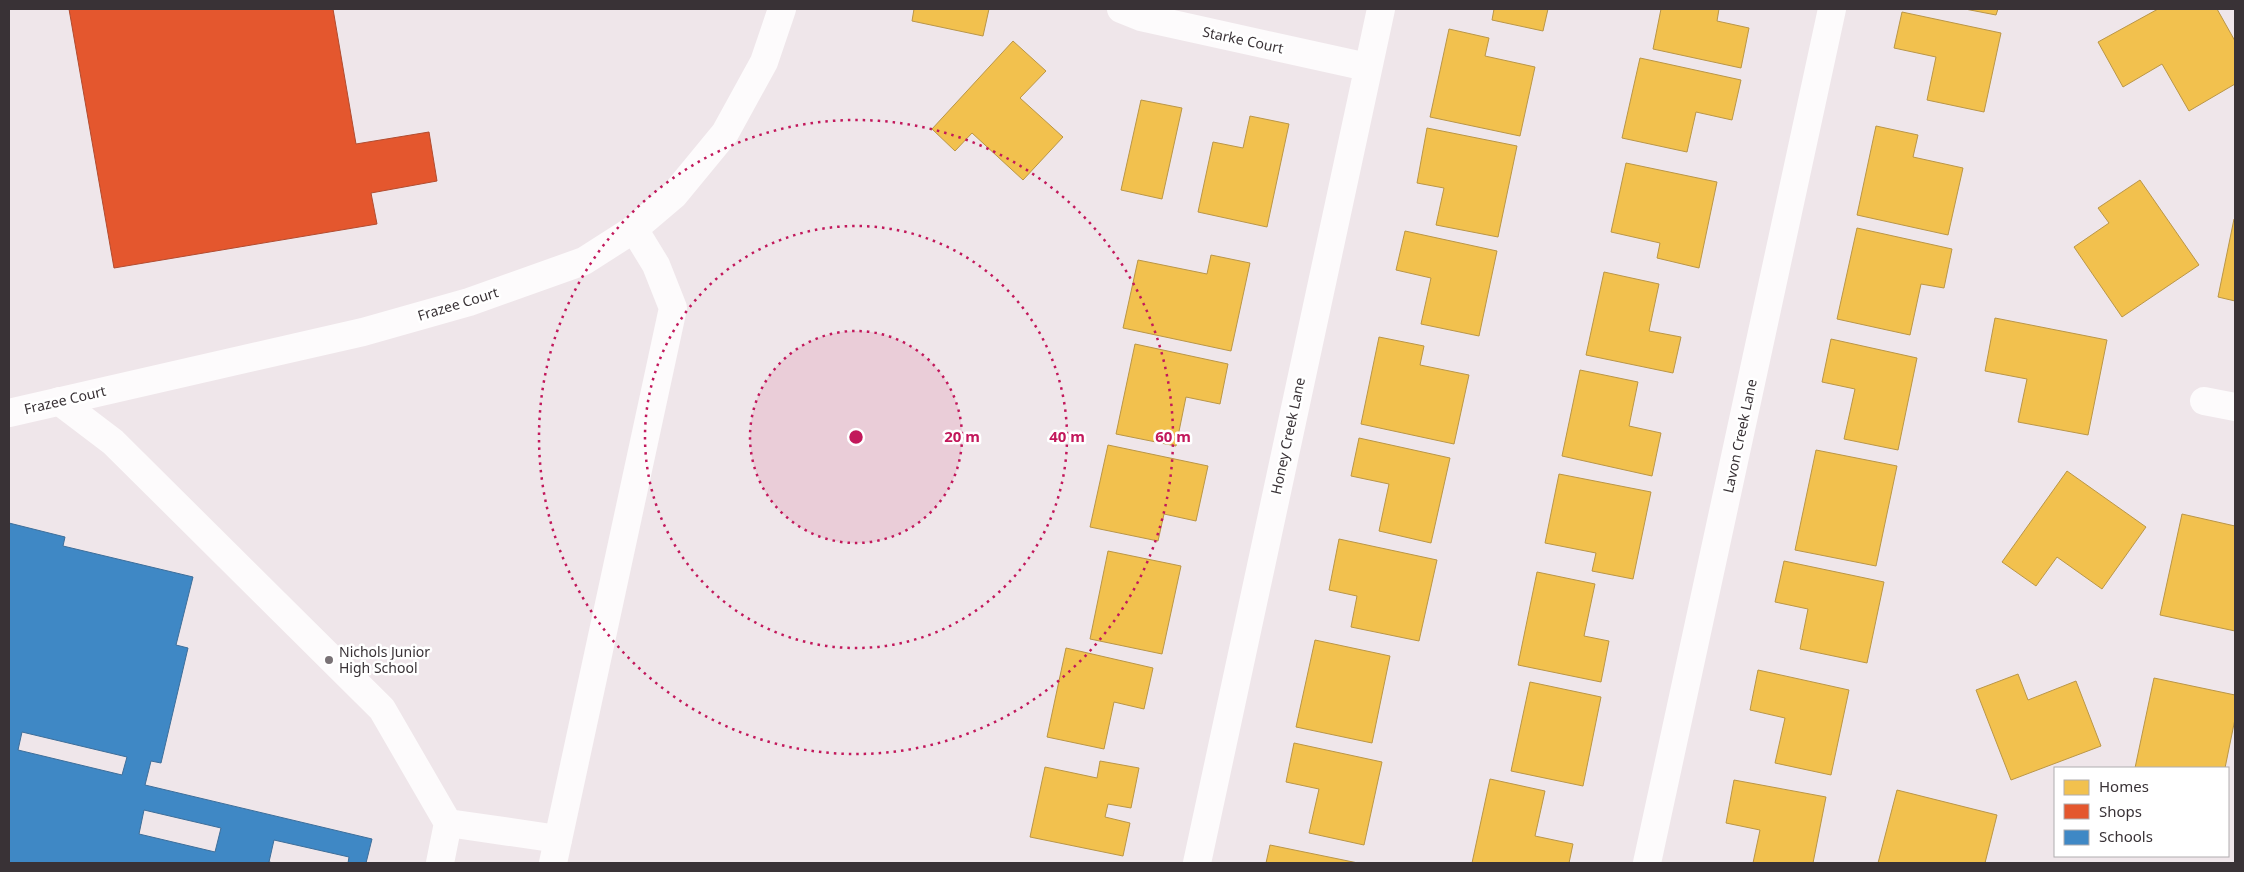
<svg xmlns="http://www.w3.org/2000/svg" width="2244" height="872" font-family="'Noto Sans',sans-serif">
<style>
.homes{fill:#f2c14e;stroke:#ba9647}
.shops{fill:#e4572e;stroke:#b14c30}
.schools{fill:#3f88c5;stroke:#3d6e9a;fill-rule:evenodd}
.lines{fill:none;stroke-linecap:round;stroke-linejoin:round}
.minor{stroke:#fdfbfc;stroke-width:28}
.ring{fill:none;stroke:#c2185b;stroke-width:2.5;stroke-dasharray:2.5 5}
.poi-dot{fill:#797175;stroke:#fff;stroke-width:2}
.labels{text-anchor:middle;stroke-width:5;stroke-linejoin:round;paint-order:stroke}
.street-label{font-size:14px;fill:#393236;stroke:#fff}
.poi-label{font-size:14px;fill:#393236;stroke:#fff;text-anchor:start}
.centre{fill:#c2185b;stroke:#fff;stroke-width:2.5}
.ring-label{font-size:15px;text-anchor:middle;font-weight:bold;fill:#c2185b;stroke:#fff;stroke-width:5;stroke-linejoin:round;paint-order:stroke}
</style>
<rect width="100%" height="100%" fill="#efe6ea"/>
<g class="homes">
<path d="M914,9H989L983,36L912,21Z"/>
<path d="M1494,9H1548L1543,31L1492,20Z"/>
<path d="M1661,9H1719L1717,21L1749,28L1741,68L1653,49Z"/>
<path d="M1965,9H1998L1996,15Z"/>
<path d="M2158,9H2217L2235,41V84L2189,111L2162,64L2123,87L2098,42Z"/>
<path d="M1902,12L2001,33L1984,112L1927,100L1936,57L1894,48Z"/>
<path d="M1449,29L1489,38L1485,56L1535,67L1520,136L1430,117Z"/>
<path d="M1013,41L1046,71L1020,98L1063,137L1023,180L972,133L955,151L932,129Z"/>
<path d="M1640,58L1741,80L1732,120L1696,112L1687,152L1622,138Z"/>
<path d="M1141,100L1182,108L1162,199L1121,190Z"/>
<path d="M1250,116L1289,124L1267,227L1198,212L1213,142L1243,148Z"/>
<path d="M1876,126L1918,135L1913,157L1963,168L1948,235L1857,215Z"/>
<path d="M1427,128L1517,146L1498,237L1436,225L1444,188L1417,183Z"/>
<path d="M1626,163L1717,182L1699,268L1657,258L1660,243L1611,232Z"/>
<path d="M2140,180L2199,265L2122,317L2074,247L2109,223L2098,208Z"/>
<path d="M2234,219H2235V301L2218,297Z"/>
<path d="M1857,228L1952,249L1944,288L1921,284L1910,335L1837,319Z"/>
<path d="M1405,231L1497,251L1479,336L1421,324L1431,278L1396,270Z"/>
<path d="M1211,255L1250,263L1231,351L1123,328L1138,260L1207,274Z"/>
<path d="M1604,272L1659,284L1649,331L1681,337L1673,373L1586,355Z"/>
<path d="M1995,318L2107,340L2088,435L2018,422L2027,379L1985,371Z"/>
<path d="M1379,337L1424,346L1420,365L1469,375L1454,444L1361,424Z"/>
<path d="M1831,339L1917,358L1898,450L1844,439L1855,389L1822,382Z"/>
<path d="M1135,344L1228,364L1220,404L1186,397L1176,446L1116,434Z"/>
<path d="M1580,370L1638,382L1629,426L1661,433L1652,476L1562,456Z"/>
<path d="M1359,438L1450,458L1431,543L1379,531L1389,484L1351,476Z"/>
<path d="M1108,445L1208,466L1196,521L1164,514L1158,541L1090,527Z"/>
<path d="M1816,450L1897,466L1876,566L1795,550Z"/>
<path d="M2067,471L2146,527L2102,589L2057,557L2036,586L2002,562Z"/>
<path d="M1559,474L1651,492L1633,579L1592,571L1596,553L1545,543Z"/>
<path d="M2182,514L2235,526V631L2160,615Z"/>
<path d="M1339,539L1437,560L1419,641L1351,627L1357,596L1329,590Z"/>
<path d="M1108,551L1181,566L1162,654L1090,639Z"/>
<path d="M1784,561L1884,582L1867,663L1800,649L1808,609L1775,602Z"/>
<path d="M1537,572L1595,584L1584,636L1609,641L1601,682L1518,665Z"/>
<path d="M1315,640L1390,656L1372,743L1296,727Z"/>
<path d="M1066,648L1153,668L1144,709L1114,702L1104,749L1047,737Z"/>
<path d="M1758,670L1849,690L1831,775L1775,763L1785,718L1750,710Z"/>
<path d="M2018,674L2028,700L2076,681L2101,746L2011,780L1976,690Z"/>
<path d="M2154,678L2235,695V719L2225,768H2135Z"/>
<path d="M1530,682L1601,697L1583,786L1511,771Z"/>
<path d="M1294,743L1382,762L1364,845L1309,833L1319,789L1286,782Z"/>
<path d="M1100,761L1139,768L1131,808L1108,804L1105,817L1130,823L1123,856L1030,837L1045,767L1097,778Z"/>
<path d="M1490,779L1545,791L1535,836L1573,844L1569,863H1472Z"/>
<path d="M1734,780L1826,797L1813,863H1753L1760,830L1726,823Z"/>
<path d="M1897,790L1997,815L1985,863H1878Z"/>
<path d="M1270,845L1358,863H1266Z"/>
</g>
<path class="shops" d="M69,9H333L356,144L429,132L437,181L371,193L377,224L114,268Z"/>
<path class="schools" d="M9,523L65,537L63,546L193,577L176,645L188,648L161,763L151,761L145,785L372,839L366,863H348L349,857L274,840L269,862L274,863H9ZM22,732L127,757L122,775L18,750ZM144,810L221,828L215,852L139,834Z"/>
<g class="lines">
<g class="minor">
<path d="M1121,9L1141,17L1367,67"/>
<path d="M59,401L113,442L382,709L448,823L440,863"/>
<path d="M2204,401L2235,407"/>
<path d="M9,413L363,332L469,302L584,261L634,229L674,195L725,133L764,62L782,9"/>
<path d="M448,823L558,839"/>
<path d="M553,863L673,308L656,265L634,229"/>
<path d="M1197,863L1381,9"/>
<path d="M1647,863L1832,9"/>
</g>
</g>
<circle cx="856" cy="437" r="106" fill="#c2185b" fill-opacity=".12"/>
<g class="ring">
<circle cx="856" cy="437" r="106"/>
<circle cx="856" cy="437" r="211"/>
<circle cx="856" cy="437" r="317"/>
</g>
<circle class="poi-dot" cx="329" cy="660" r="5"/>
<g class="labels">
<g class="street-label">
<text transform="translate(1243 40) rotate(12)" y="5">Starke Court</text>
<text transform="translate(458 304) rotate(-17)" y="5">Frazee Court</text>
<text transform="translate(65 400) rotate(-13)" y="5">Frazee Court</text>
<text transform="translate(1288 436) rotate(-78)" y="5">Honey Creek Lane</text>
<text transform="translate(1740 436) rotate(-78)" y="5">Lavon Creek Lane</text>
</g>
<g class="poi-label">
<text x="339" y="657">Nichols Junior<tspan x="339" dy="16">High School</tspan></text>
</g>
</g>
<circle cx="856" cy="437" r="8" class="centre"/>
<g class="ring-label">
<text x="962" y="442">20 m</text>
<text x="1067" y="442">40 m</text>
<text x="1173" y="442">60 m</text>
</g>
<rect width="2244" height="872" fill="none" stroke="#393236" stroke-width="20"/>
<rect x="2054" y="767" width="175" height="90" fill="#ffffff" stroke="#b0adaf"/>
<rect x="2064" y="780" width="25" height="15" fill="#f2c14e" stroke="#b0adaf"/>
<text x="2099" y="792" font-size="15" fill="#393236">Homes</text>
<rect x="2064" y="804" width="25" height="15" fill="#e4572e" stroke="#b0adaf"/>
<text x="2099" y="817" font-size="15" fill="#393236">Shops</text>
<rect x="2064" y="830" width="25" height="15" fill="#3f88c5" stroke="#b0adaf"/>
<text x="2099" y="842" font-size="15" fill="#393236">Schools</text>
</svg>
